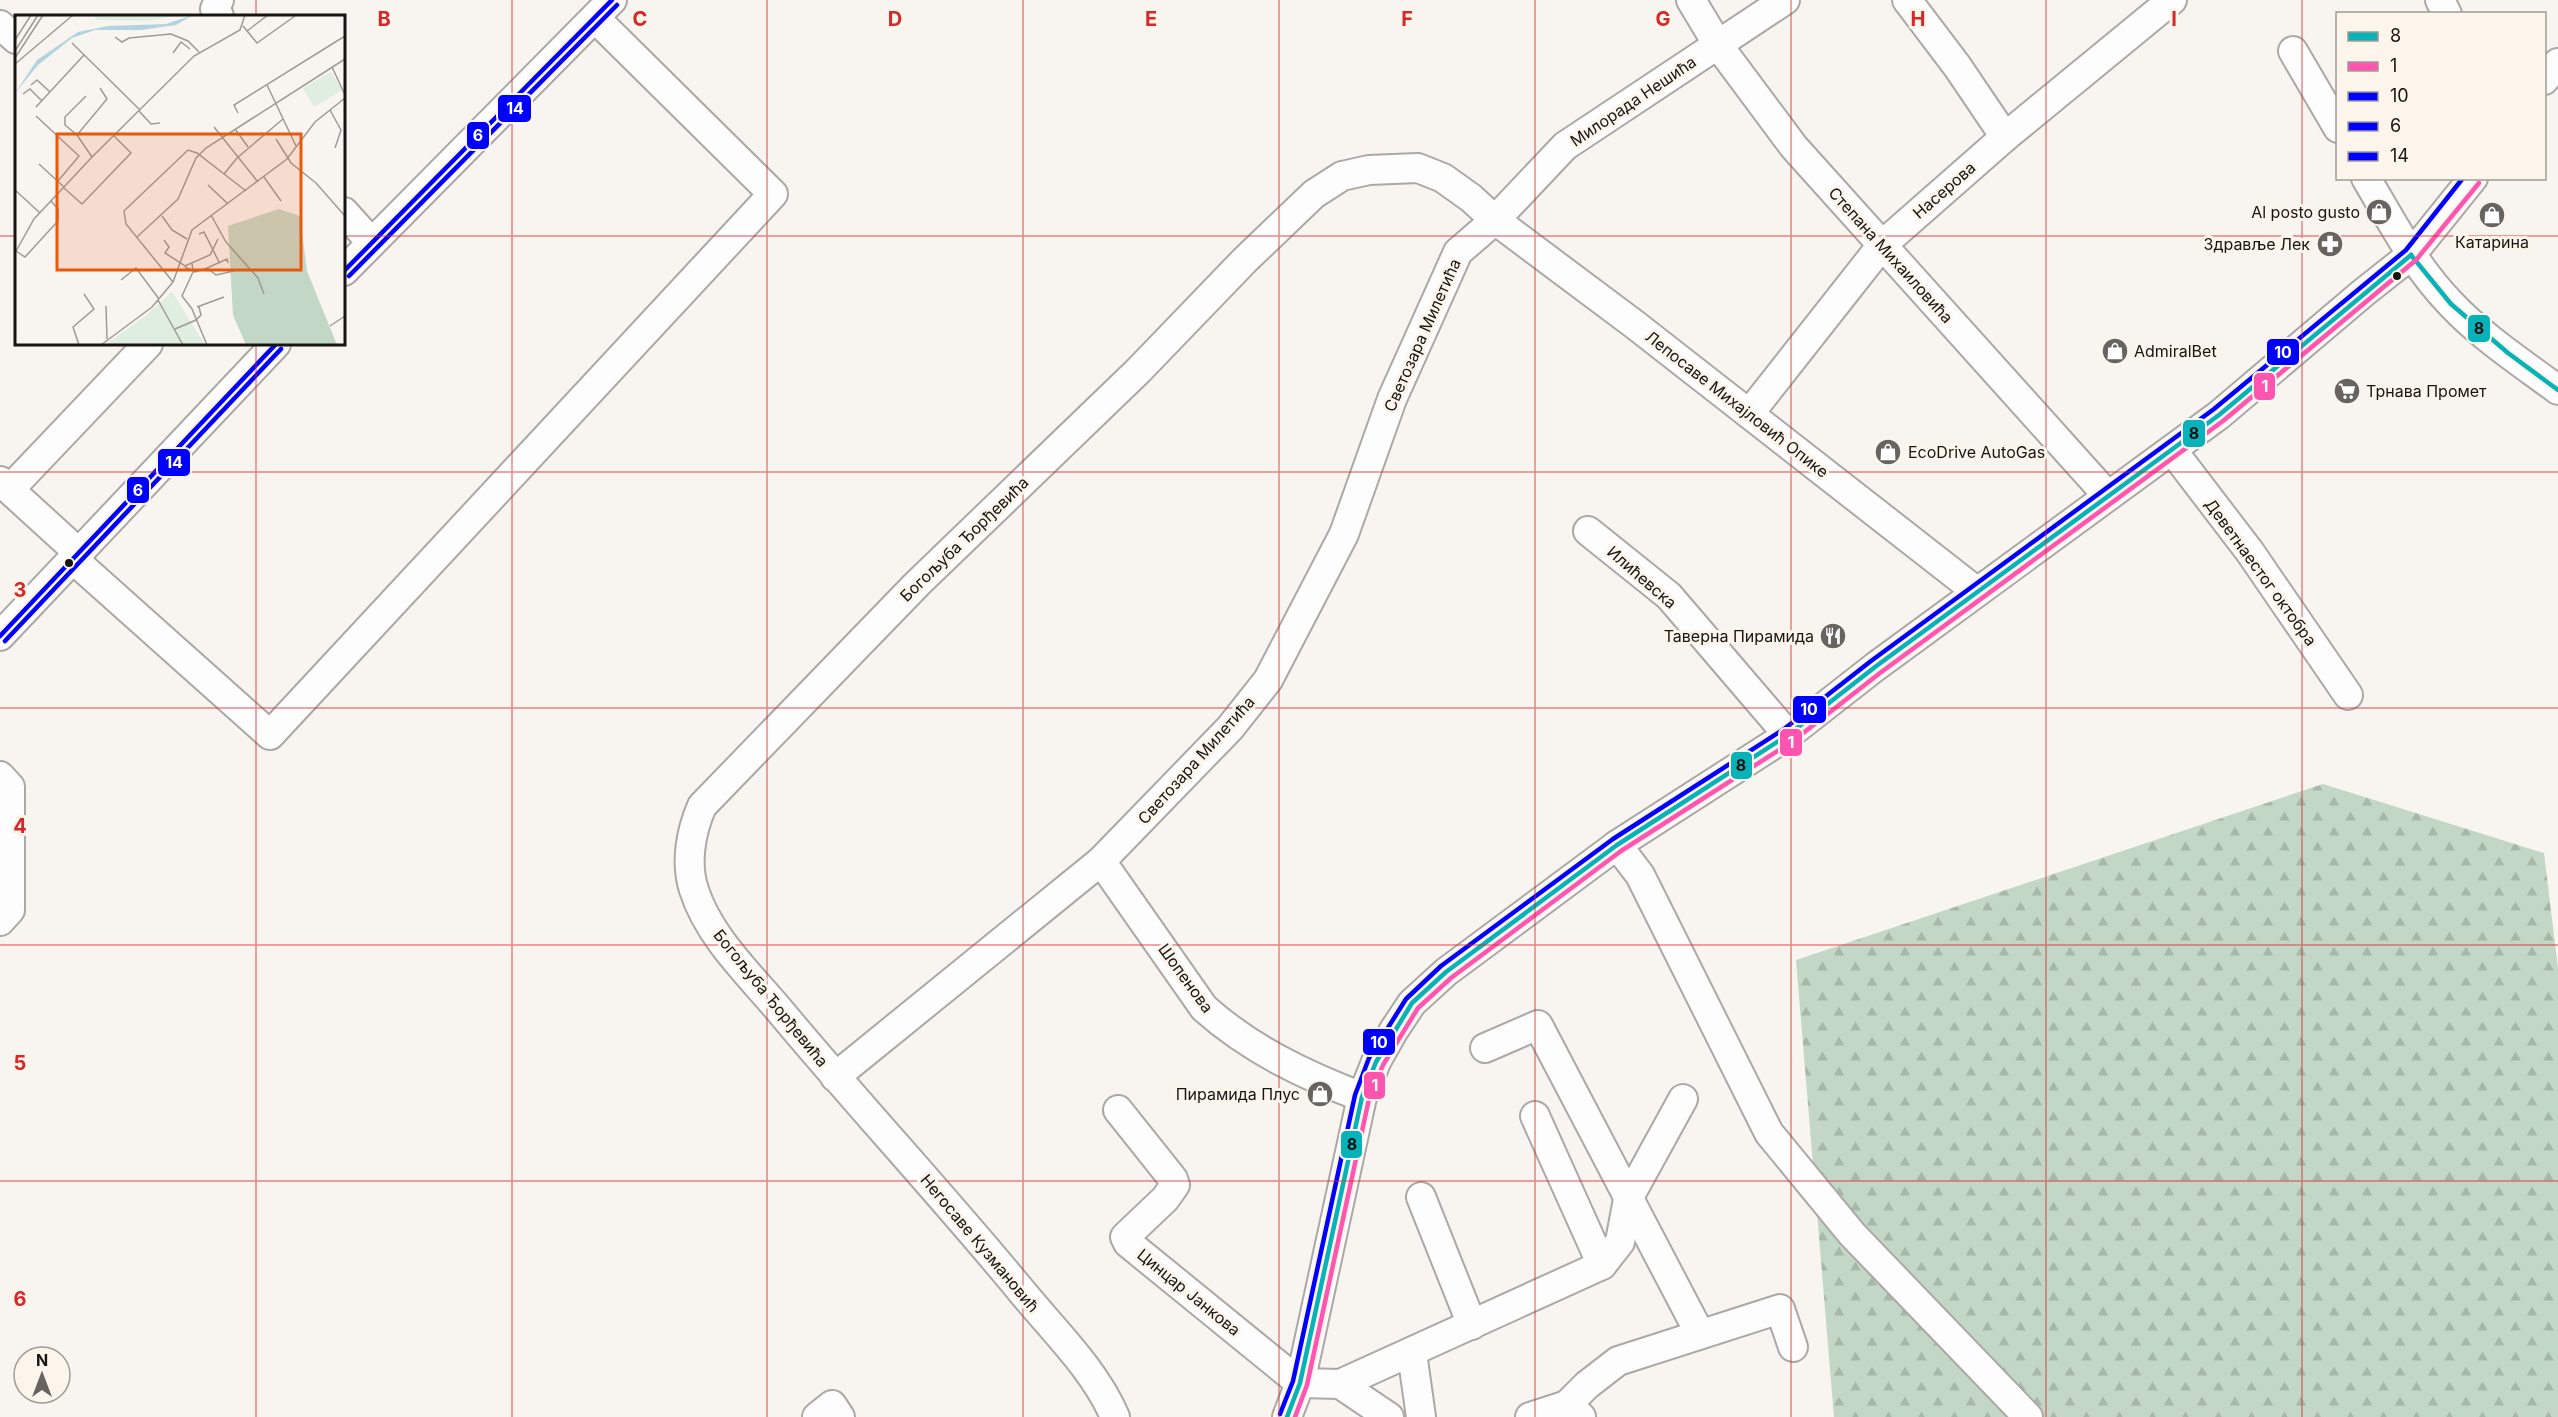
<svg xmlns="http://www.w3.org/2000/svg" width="2558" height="1417" font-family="Inter,sans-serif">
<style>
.forest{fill:url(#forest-firs)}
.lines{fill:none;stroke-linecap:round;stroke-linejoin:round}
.minor-casing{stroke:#aba8a5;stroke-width:32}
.minor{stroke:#fefdfd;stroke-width:28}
.bus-1-casing{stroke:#fcf5ec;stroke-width:9}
.bus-2-casing{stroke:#fcf5ec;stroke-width:9}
.bus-3-casing{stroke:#fcf5ec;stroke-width:9}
.bus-4-casing{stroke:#fcf5ec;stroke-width:9}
.bus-5-casing{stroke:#fcf5ec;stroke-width:9}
.bus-1{stroke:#07b3b8;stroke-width:4.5}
.bus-2{stroke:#ff54af;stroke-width:4.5}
.bus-3{stroke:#00f;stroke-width:4.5}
.bus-4{stroke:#00f;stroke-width:4.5}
.bus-5{stroke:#00f;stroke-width:4.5}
.grid{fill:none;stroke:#d62828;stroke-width:1.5;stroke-opacity:0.55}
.bus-dot{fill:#171512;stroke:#fcf5ec;stroke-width:2}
.labels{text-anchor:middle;stroke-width:6;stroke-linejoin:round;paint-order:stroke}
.street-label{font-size:16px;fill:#171512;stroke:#fcf5ec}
.poi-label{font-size:16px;fill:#171512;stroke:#fcf5ec;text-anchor:end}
.inset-road{fill:none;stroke:#9e9b97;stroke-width:1.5}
.view{fill:#e8590c;fill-opacity:0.15;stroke:#e8590c;stroke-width:3}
.inset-edge{fill:none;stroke:#171512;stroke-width:3}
.grid-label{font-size:20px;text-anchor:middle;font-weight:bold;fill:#d62828;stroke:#fcf5ec;stroke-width:6;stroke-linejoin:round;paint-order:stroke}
.line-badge{stroke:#fcf5ec;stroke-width:2}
.badge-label{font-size:16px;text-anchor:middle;font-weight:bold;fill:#fff}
.pale-badge-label{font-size:16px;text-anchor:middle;font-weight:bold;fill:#111}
</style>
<defs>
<pattern id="forest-firs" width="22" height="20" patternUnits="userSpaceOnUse" patternTransform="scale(1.5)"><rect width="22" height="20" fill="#c3d7c6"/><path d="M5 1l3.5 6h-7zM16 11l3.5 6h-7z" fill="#a7b8a9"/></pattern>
</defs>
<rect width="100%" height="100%" fill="#f8f4f0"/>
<path class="forest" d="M2323,784L2544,853L2558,969V1417H1834L1796,960Z"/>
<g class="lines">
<defs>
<g id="minor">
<path d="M1691,0L1718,45L1794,147L2108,496"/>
<path d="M1907,0L1957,66L2005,137"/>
<path d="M2440,0L2447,14"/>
<path d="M219,16L215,9L219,0"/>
<path d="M0,25L16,39"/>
<path d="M2293,51L2338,128"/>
<path d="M2544,80L2558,63"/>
<path d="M2366,178C2392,222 2415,267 2451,304C2482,337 2522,363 2558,390"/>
<path d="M344,212L371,242"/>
<path d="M344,271L612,0"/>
<path d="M1749,414L1882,245L2005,137L2172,0"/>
<path d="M2172,450L2250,552L2348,695"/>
<path d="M0,481L80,554"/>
<path d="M10,489L148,344"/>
<path d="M1588,531L1669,596L1788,735"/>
<path d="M74,560L270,735L773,194L595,18"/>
<path d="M0,636L276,344"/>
<path d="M0,776L10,787V910L0,921"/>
<path d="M1617,845L1640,875L1769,1133L1852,1234L2028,1417"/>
<path d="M1101,861L1204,1008C1250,1049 1304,1075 1362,1097"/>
<path d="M1485,1048L1538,1025L1700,1334"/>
<path d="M835,1077L1101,861L1230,728L1268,680L1344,534L1392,399L1458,252L1495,220L1565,146L1785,0"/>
<path d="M1118,1110L1173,1179L1175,1185L1165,1199L1125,1237L1128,1243L1300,1383L1340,1384L1602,1265L1620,1242L1628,1199L1683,1099"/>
<path d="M1535,1116L1602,1265"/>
<path d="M1421,1197L1472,1325"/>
<path d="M1412,1353L1421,1417"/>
<path d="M1340,1384L1389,1417"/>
<path d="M1567,1405L1587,1385L1618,1361L1780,1309L1793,1347"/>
<path d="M817,1417L832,1405L840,1417"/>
<path d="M1115,1417C1095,1370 1055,1332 1023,1293C944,1197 860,1107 780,1011C749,974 709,937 694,890C685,863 691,831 702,806L917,584L1138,371L1245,260L1314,194L1342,176L1369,170L1418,168L1443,178L1471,198L1495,220L1634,324L1976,591"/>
<path d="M1287,1417L1300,1383L1362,1097L1376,1062L1394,1030L1412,1003L1446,972L1617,845L1788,735L1875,667L2219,415L2363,293L2411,255L2473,178"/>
<path d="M1530,1417L1567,1405L1581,1417"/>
</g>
</defs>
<use href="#minor" class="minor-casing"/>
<use href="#minor" class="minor"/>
<defs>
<g id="bus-1">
<path d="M2411,255L2451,304L2508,353L2558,390"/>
<path d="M1287,1417L1300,1383L1362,1097L1376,1062L1412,1003L1446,972L1617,845L1788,735L1875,667L2219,415L2411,255"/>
</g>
<path id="bus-2" d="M1295,1417L1307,1385L1369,1099L1383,1065L1418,1008L1451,978L1621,851L1793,741L1880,673L2223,421L2416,260L2479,183"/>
<path id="bus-3" d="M1280,1414L1293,1381L1355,1095L1369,1058L1406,999L1441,966L1613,839L1784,729L1871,661L2214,409L2406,250L2463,178"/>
<g id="bus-4">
<path d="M344,271L612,0"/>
<path d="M0,636L276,344"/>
</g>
<g id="bus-5">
<path d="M349,276L617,5"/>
<path d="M5,641L281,349"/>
</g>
</defs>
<use href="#bus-1" class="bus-1-casing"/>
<use href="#bus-2" class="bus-2-casing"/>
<use href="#bus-3" class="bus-3-casing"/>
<use href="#bus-4" class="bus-4-casing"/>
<use href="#bus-5" class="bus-5-casing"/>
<use href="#bus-1" class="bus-1"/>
<use href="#bus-2" class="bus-2"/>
<use href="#bus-3" class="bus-3"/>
<use href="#bus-4" class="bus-4"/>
<use href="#bus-5" class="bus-5"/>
</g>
<path class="grid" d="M256,0V16M512,0V1417M767,0V1417M1023,0V1417M1279,0V1417M1535,0V1417M1791,0V1417M2046,0V1417M2302,0V1417M0,236H16M344,236H2558M256,344V1417M0,472H2558M0,708H2558M0,945H2558M0,1181H2558"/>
<defs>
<symbol id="shop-disc" viewBox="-11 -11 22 22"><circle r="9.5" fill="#666360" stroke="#fcf5ec"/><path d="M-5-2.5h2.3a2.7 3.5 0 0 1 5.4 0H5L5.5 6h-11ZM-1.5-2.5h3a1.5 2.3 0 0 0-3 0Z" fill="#fff"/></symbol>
<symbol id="pharmacy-disc" viewBox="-11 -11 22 22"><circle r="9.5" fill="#666360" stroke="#fcf5ec"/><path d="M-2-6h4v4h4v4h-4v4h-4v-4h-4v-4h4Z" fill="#fff"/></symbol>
<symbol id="supermarket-disc" viewBox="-11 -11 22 22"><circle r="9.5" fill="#666360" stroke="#fcf5ec"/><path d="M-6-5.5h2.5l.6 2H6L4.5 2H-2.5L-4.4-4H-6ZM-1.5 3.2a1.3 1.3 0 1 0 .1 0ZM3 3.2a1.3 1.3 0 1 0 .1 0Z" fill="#fff"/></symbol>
<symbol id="restaurant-disc" viewBox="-11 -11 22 22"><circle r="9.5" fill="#666360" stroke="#fcf5ec"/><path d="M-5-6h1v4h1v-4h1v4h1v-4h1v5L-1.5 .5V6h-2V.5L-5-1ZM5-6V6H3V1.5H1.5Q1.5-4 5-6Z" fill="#fff"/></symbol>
</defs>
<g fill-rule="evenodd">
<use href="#shop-disc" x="2364" y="197" width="30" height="30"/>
<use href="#shop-disc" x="2477" y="200" width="30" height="30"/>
<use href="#pharmacy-disc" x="2315" y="229" width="30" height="30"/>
<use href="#shop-disc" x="2100" y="336" width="30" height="30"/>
<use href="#supermarket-disc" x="2332" y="376" width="30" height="30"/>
<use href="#shop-disc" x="1873" y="437" width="30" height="30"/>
<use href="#restaurant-disc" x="1818" y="621" width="30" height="30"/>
<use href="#shop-disc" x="1305" y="1079" width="30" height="30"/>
</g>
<g class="bus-dot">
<circle cx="2397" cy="276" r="5"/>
<circle cx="69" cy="563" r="5"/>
</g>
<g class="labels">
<g class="street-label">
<text transform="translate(1633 101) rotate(-34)" y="6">Милорада Нешића</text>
<text transform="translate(1944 190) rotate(-41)" y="6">Насерова</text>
<text transform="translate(1891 255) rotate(48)" y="6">Степана Михаиловића</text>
<text transform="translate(1422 335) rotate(-66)" y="6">Светозара Милетића</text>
<text transform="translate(1737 404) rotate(38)" y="6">Лепосаве Михајловић Опике</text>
<text transform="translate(964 539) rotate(-44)" y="6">Богољуба Ђорђевића</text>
<text transform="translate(2261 572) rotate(54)" y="6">Деветнаестог октобра</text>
<text transform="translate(1642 577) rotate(41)" y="6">Илићевска</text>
<text transform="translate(1196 760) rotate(-48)" y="6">Светозара Милетића</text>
<text transform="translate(1186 978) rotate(54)" y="6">Шопенова</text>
<text transform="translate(771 998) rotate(51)" y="6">Богољуба Ђорђевића</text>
<text transform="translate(980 1243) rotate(50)" y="6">Негосаве Кузмановић</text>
<text transform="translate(1189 1292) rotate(39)" y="6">Цинцар Јанкова</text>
</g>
<g class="poi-label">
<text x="2360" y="218">Al posto gusto</text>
<text x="2492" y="248" text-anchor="middle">Катарина</text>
<text x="2310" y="250">Здравље Лек</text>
<text x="2134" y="357" text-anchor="start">AdmiralBet</text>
<text x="2366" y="397" text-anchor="start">Трнава Промет</text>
<text x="1908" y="458" text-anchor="start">EcoDrive AutoGas</text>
<text x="1814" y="642">Таверна Пирамида</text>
<text x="1300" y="1100">Пирамида Плус</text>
</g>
</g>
<g transform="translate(15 15)">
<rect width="330" height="330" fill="#f8f4f0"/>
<path d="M80,0H163L133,6L81,5ZM157,277L190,330H90L129,302Z" fill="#e0ede1"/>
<path d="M264,194L285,201L292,256L322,330H231L218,300L213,211Z" fill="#c3d7c6"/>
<path d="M316,57L327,75L299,92L288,73Z" fill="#e0ede1"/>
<path d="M178,0L161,10L126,15H80L57,23L23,50L0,78L22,45L63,17L93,11L151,9Z" fill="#b3d4de"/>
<path class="inset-road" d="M228,11L242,28L280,1M232,16L253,0M100,22L107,27L114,23L156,19L173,26L184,37M0,25L16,0M57,28L125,95M0,36L23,0M158,38L166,27L175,34M0,43L28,0M0,49L58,0M317,52L330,80M16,70L22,65L35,77M252,70L281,131M8,79L15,74L27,86M21,92L69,40M315,95L326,115L320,133M124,96L136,109L145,108M223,98L219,90L330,21M21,101L64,141L43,166M199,112L243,167M220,114L233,132M62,120L50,110V102L71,81M261,124L276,148L301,168L330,201M77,142L62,120L92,84L85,73M24,149L49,172M209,159L222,143L268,104M249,162L266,186M193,170L213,189M49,173L67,189L116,138L99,121M0,175L25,198M196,200L211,227L243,263L249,279M147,201L157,215L172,224M184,219L189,217L204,247M122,222L163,184L181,143L191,133L330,44M149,225L154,232L150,238L170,251L195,240L203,224M1,236L10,242L43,206V194L36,186M0,238L19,204L77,142L179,41L225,15L230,0M177,248L178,257L167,281L177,294L192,330M170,252L180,257L192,253L201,260L219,256M192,253L212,244L213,248M106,265L121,253L144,284M158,267L111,209L109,196L173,135L182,138L231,176M143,285L168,330M91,291L92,324M182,292L209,282M315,311L330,301M160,314L181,305L186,300L184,292M64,330L58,312L79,294L69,279M86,330L137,292L158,267L177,215L272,144L300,107L330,83"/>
<path class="view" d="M42,119H286V255H42Z"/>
<rect width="330" height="330" class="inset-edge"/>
</g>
<g class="grid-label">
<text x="384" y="26">B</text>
<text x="640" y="26">C</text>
<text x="895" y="26">D</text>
<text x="1151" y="26">E</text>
<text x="1407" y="26">F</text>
<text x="1663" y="26">G</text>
<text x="1918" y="26">H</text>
<text x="2174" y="26">I</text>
<text x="20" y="597">3</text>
<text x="20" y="833">4</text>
<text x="20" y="1070">5</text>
<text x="20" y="1306">6</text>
</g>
<g class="line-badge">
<rect x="497" y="94" width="35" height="29" rx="6" fill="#00f"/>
<rect x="466" y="121" width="24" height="29" rx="6" fill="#00f"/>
<rect x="2467" y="314" width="24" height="29" rx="6" fill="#07b3b8"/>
<rect x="2266" y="338" width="34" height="28" rx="6" fill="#00f"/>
<rect x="2253" y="372" width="23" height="29" rx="6" fill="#ff54af"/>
<rect x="2182" y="419" width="24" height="29" rx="6" fill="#07b3b8"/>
<rect x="157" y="448" width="34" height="29" rx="6" fill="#00f"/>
<rect x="126" y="476" width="24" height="28" rx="6" fill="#00f"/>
<rect x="1792" y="695" width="35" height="29" rx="6" fill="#00f"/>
<rect x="1779" y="728" width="24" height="29" rx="6" fill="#ff54af"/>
<rect x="1730" y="751" width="23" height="29" rx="6" fill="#07b3b8"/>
<rect x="1362" y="1028" width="34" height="28" rx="6" fill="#00f"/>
<rect x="1363" y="1071" width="23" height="29" rx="6" fill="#ff54af"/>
<rect x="1340" y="1130" width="23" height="29" rx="6" fill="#07b3b8"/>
</g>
<g class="badge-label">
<text x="515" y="114">14</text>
<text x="478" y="141">6</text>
<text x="2283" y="358">10</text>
<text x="2265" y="392">1</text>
<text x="174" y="468">14</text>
<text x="138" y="496">6</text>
<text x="1809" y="715">10</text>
<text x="1791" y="748">1</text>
<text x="1379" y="1048">10</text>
<text x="1375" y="1091">1</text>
</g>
<g class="pale-badge-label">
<text x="2479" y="334">8</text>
<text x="2194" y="439">8</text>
<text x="1741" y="771">8</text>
<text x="1352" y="1150">8</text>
</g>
<rect x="2336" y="12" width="210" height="168" fill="#fcf5ec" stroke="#a09b95" stroke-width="1.5"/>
<rect x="2348" y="32" width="30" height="9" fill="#07b3b8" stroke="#a09b95" stroke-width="1.5"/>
<text x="2390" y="42" font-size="18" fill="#171512">8</text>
<rect x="2348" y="62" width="30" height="9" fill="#ff54af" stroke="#a09b95" stroke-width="1.5"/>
<text x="2390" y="72" font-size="18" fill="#171512">1</text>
<rect x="2348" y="92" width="30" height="9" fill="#0000ff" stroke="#a09b95" stroke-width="1.5"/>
<text x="2390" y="102" font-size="18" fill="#171512">10</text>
<rect x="2348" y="122" width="30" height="9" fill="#0000ff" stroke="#a09b95" stroke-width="1.5"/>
<text x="2390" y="132" font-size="18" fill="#171512">6</text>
<rect x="2348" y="152" width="30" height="9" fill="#0000ff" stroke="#a09b95" stroke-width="1.5"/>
<text x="2390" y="162" font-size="18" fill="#171512">14</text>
<g transform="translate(42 1375)"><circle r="28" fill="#fcf5ec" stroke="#a09b95" stroke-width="1.5"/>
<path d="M0-4.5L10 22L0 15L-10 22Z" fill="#666360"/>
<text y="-9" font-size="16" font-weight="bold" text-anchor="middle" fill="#171512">N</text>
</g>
</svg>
